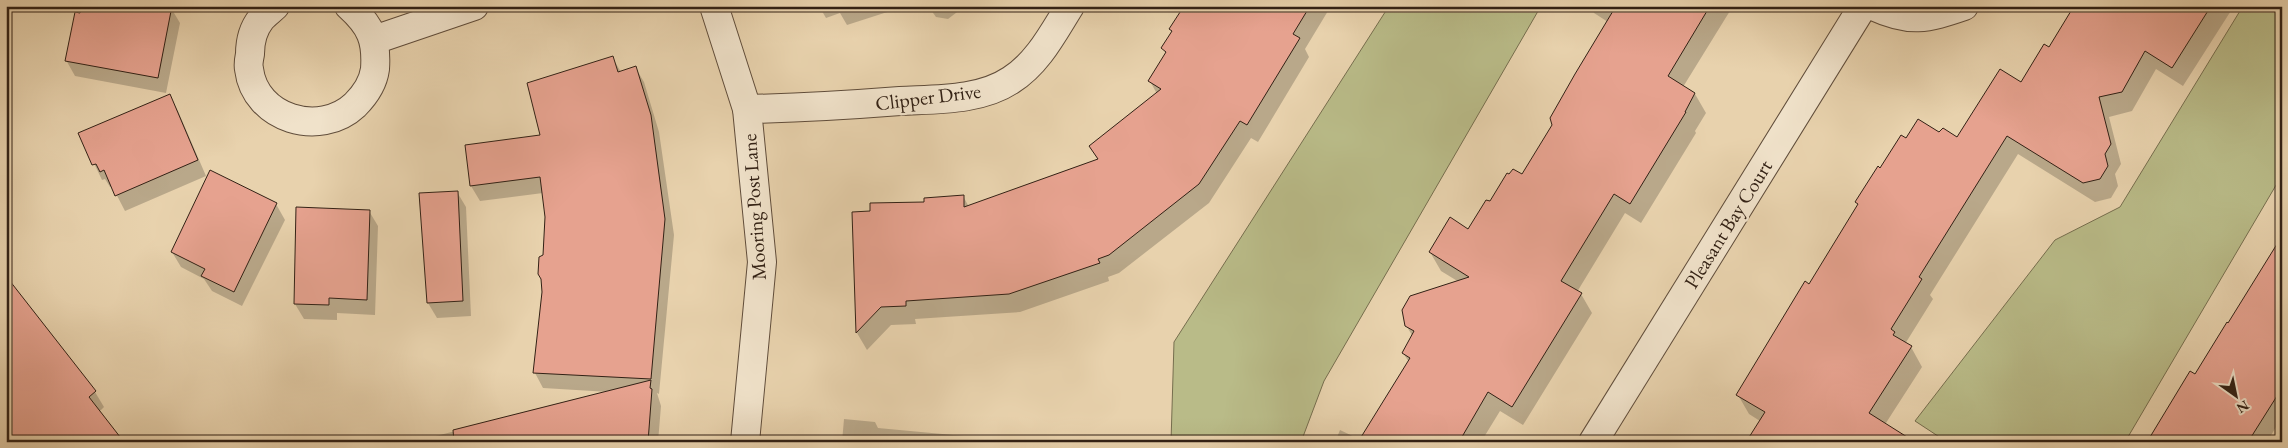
<svg xmlns="http://www.w3.org/2000/svg" width="2288" height="448" font-family="'EB Garamond',serif">
<style>
.green{fill:#b9bb88;stroke:#766e4e}
.shadow{fill:#0003}
.building{fill:#e6a28f;stroke:#322115}
.lines{fill:none;stroke-linecap:round;stroke-linejoin:round}
.minor-casing{stroke:#604d3b;stroke-width:30}
.minor{stroke:#f0e2ca;stroke-width:28}
.labels{text-anchor:middle;stroke-width:5;stroke-linejoin:round;paint-order:stroke}
.street-label{font-size:20px;fill:#322115;stroke:#f0e2ca}
</style>
<rect width="100%" height="100%" fill="#e8d2ad"/>
<filter id="stains"><feTurbulence type="fractalNoise" baseFrequency=".004" numOctaves="4"/><feColorMatrix values="0 0 0 0 .2 0 0 0 0 .09 0 0 0 0 .02 0 0 0 .5 -.17"/></filter>
<radialGradient id="worn" r=".72"><stop offset=".6" stop-color="#630" stop-opacity="0"/><stop offset="1" stop-color="#630" stop-opacity=".3"/></radialGradient>
<g class="green">
<path d="M1389,6H1541L1324,381L1301,442H1171L1174,342Z"/>
<path d="M2243,6H2282V175L2125,442H1947L1915,421L2055,240L2120,207Z"/>
</g>
<g class="shadow">
<path d="M819,6H906L847,25L840,13L826,18Z"/>
<path d="M928,6H965L948,19L936,17Z"/>
<path d="M1185,6H1331L1305,49L1309,57L1258,142L1251,138L1209,203L1119,273L1108,277L1109,281L1020,312L915,319L916,324L891,325L867,350L857,333L853,213L871,212L963,196L969,207L1098,160L1090,146L1157,94L1150,81L1166,54L1163,48L1173,32L1171,29Z"/>
<path d="M1590,6H1733L1683,87L1695,94L1706,113L1695,131L1696,133L1641,223L1625,213L1577,292L1581,294L1592,313L1523,425L1500,411L1481,442H1335L1340,430L1361,440L1409,362L1403,353L1413,337L1406,325L1459,282L1441,271L1430,252L1469,230L1490,203L1523,176L1553,126L1608,22L1594,13Z"/>
<path d="M2076,6H2234L2183,86L2156,69L2132,111L2109,117L2121,164L2115,174L2118,186L2111,198L2095,202L2018,154L1930,295L1933,299L1905,344L1911,347L1922,367L1884,426L1760,421L1749,414L1738,395L1810,285L1859,206L1857,202L1881,170L1906,140L1940,134L1958,139L2021,84L2049,48Z"/>
<path d="M171,8L180,23L166,93L75,76L66,60L81,14Z"/>
<path d="M612,57L621,72L635,67L644,82L659,132L674,235L659,394L657,393L661,406L658,442H412L609,392L543,388L535,373L543,292L546,217L543,193L480,201L471,186L466,146L542,136Z"/>
<path d="M169,95L178,111L206,176L125,211L112,186L110,187L105,179L102,180L80,134Z"/>
<path d="M211,172L276,204L285,220L242,306L212,291L204,279L181,267L172,252Z"/>
<path d="M457,192L466,207L471,316L437,318L428,303L420,194Z"/>
<path d="M369,211L378,226L375,315L337,313V320L304,319L295,304Z"/>
<path d="M2282,238V417L2267,442H2149L2195,376Z"/>
<path d="M32,309L95,392L104,407L99,412L6,442Z"/>
<path d="M844,419L875,422L878,428L964,436L968,442H842Z"/>
</g>
<g class="building">
<path d="M81,6H172L158,78L65,61L75,12L80,13Z"/>
<path d="M1184,6H1310L1293,34L1300,38L1247,125L1240,121L1199,184L1109,255L1098,259L1100,263L1009,294L906,301V306L881,307L856,333L852,212L870,211V203L924,202V198L964,195V207L1098,159L1089,146L1161,89L1148,81L1166,52L1161,48L1172,31L1169,29Z"/>
<path d="M1616,6H1710L1668,76L1695,93L1685,112H1686L1630,204L1614,194L1561,281L1582,293L1512,407L1488,392L1459,442H1358L1410,358L1402,353L1414,331L1405,326L1402,310L1410,296L1469,277L1429,252L1450,217L1468,229L1486,200L1490,201L1507,173L1509,174L1513,169L1522,174L1552,125L1550,118L1575,74Z"/>
<path d="M2074,6H2211L2172,68L2145,51L2122,92L2099,97L2111,144L2105,154L2108,166L2100,179L2083,183L2007,136L1919,277L1922,279L1891,329L1895,332L1893,335L1912,346L1869,413L1915,442H1746L1765,412L1736,395L1805,281L1809,284L1858,204L1855,202L1878,166L1880,168L1901,135L1906,138L1918,119L1939,132L1943,128L1957,137L2000,69L2021,82L2044,44L2049,47Z"/>
<path d="M613,56L618,72L636,66L651,115L665,219L651,379L533,373L542,292L541,279L538,274L539,257L543,255L545,217L540,177L470,186L465,145L540,135L527,83Z"/>
<path d="M170,94L198,160L115,196L104,170L100,172L96,164L92,165L78,133Z"/>
<path d="M210,170L277,203L234,292L201,276L205,269L171,252Z"/>
<path d="M458,191L463,301L427,303L419,193Z"/>
<path d="M296,207L370,210L367,300L329,298V305L294,304Z"/>
<path d="M2282,236V388L2248,442H2147L2190,371L2195,374L2227,322L2228,323Z"/>
<path d="M6,276L96,391L89,397L124,442H6Z"/>
<path d="M651,380L650,388L652,389L648,442H454L453,430Z"/>
</g>
<g class="lines">
<defs>
<g id="minor">
<path d="M275,6C271,10 265,14 261,19C253,29 250,42 250,54C249,59 248,65 249,69C255,119 320,138 355,105C365,95 373,84 375,69C377,40 371,26 349,6"/>
<path d="M714,6L747,109L762,262L745,442"/>
<path d="M1873,6C1910,23 1926,19 1964,6"/>
<path d="M374,40L474,6"/>
<path d="M747,109C798,108 849,105 900,101C935,99 980,101 1011,80C1038,63 1053,33 1070,6"/>
<path d="M1593,442L1863,6"/>
</g>
</defs>
<use href="#minor" class="minor-casing"/>
<use href="#minor" class="minor"/>
</g>
<g class="labels">
<g class="street-label">
<text transform="translate(928 97) rotate(-7)" y="7">Clipper Drive</text>
<text transform="translate(754 207) rotate(-94)" y="7">Mooring Post Lane</text>
<text transform="translate(1728 224) rotate(-58)" y="7">Pleasant Bay Court</text>
</g>
</g>
<rect width="2288" height="448" fill="none" stroke="#e8d2ad" stroke-width="25"/>
<rect x="8" y="8" width="2273" height="433" fill="none" stroke="#322115" stroke-width="2.5"/>
<rect x="12" y="12" width="2263" height="423" fill="none" stroke="#322115"/>
<g transform="translate(2236 396) rotate(147)" stroke="#f0e2ca" stroke-width="4" paint-order="stroke">
<path d="M0-4L9 19L0 12L-9 19Z" fill="#322115"/>
<text y="-8" font-size="14" font-weight="bold" text-anchor="middle" fill="#322115">N</text>
</g>
<rect width="100%" height="100%" filter="url(#stains)"/>
<rect width="100%" height="100%" fill="url(#worn)"/>
</svg>
